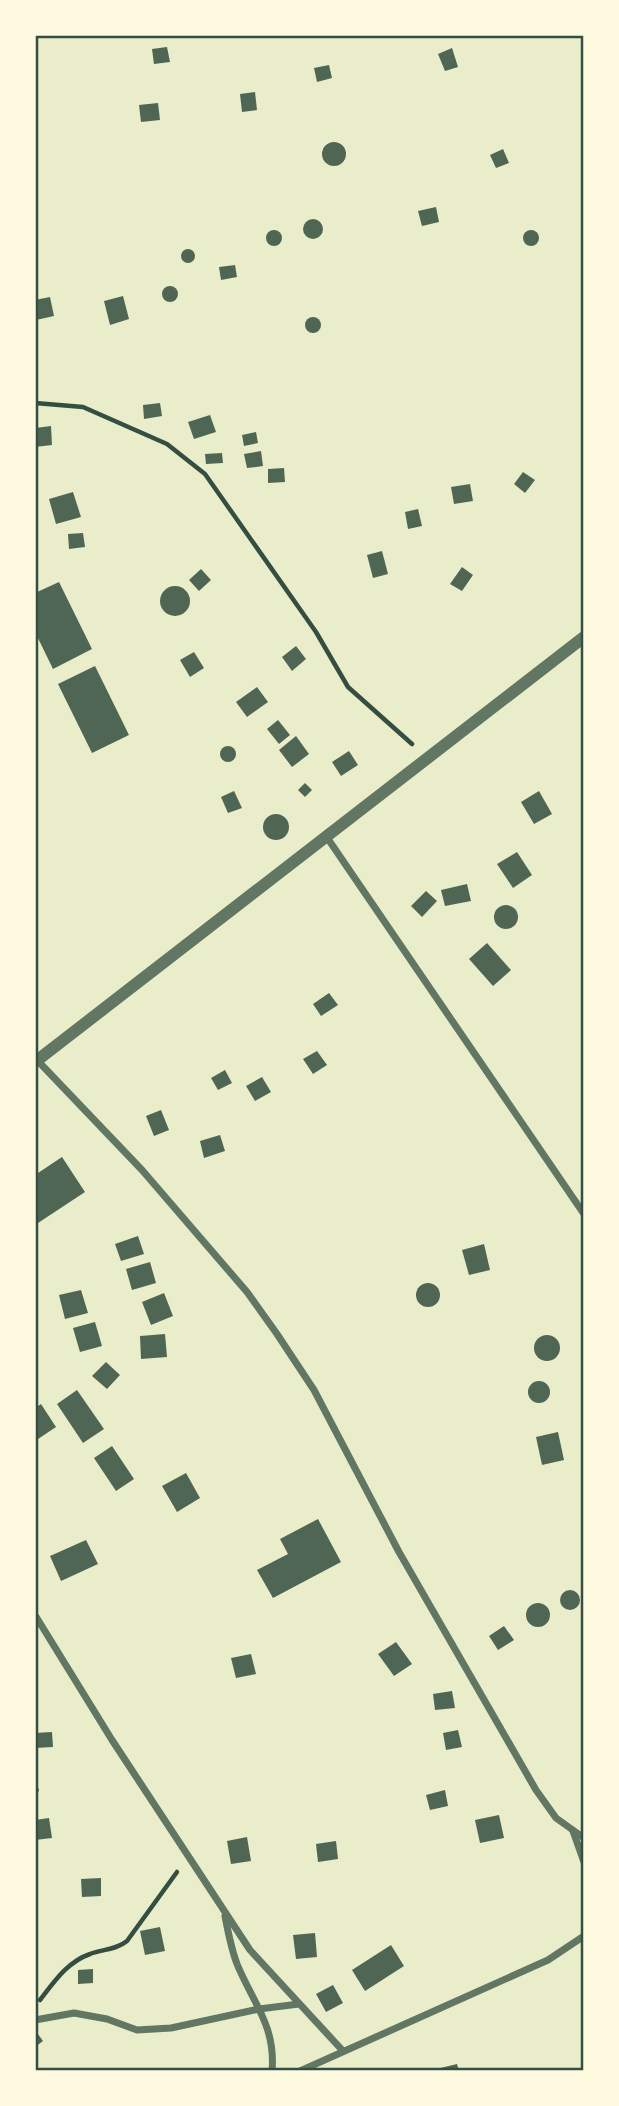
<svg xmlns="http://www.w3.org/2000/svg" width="619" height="2106" font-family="'PT Sans',sans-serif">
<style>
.building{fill:#4f6655}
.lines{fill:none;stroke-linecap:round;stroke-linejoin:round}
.path{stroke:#344e41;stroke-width:4.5}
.minor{stroke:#617663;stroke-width:7}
.tertiary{stroke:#617663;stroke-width:12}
.neatline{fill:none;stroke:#344e41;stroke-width:2.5}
</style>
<rect width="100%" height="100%" fill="#e9edc9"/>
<g class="building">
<path d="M167,47L170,62L154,64L152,49Z"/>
<path d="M452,48L458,67L445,71L438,54Z"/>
<path d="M329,65L332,78L317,82L314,68Z"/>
<path d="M255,92L257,110L242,112L240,94Z"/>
<path d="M158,103L160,120L141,122L139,105Z"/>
<circle cx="334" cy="154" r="12"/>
<path d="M503,149L509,163L496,168L490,155Z"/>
<path d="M436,207L439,222L422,226L418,211Z"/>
<circle cx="313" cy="229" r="10"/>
<circle cx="531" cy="238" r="8"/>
<circle cx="274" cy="238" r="8"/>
<circle cx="188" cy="256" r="7"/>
<path d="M235,265L237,277L221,280L219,267Z"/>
<circle cx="170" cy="294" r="8"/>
<path d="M123,296L129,319L110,325L104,301Z"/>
<path d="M50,297L54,316L36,320L35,300Z"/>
<circle cx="313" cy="325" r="8"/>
<path d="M160,403L162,416L144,419L143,405Z"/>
<path d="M210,415L216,432L194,439L188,422Z"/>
<path d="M51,426L52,445L35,447V428Z"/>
<path d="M256,432L258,443L244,446L242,435Z"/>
<path d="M261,451L263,466L247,468L244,454Z"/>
<path d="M222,453L223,463L206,464L205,454Z"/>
<path d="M284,468L285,482L268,483V469Z"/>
<path d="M523,472L535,480L525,493L514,484Z"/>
<path d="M470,484L473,501L454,504L451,487Z"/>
<path d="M73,492L81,517L56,524L49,499Z"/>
<path d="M418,509L422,526L408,529L405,512Z"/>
<path d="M83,533L85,547L69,549L68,534Z"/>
<path d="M382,551L388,574L373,578L367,555Z"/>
<path d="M462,567L473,575L462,591L450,584Z"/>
<path d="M201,569L211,580L199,591L189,580Z"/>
<path d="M59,582L92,649L53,669L35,632V593Z"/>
<circle cx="175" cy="601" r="15"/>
<path d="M296,646L306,659L292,671L282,657Z"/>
<path d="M194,652L204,668L190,677L180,660Z"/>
<path d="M95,666L129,735L92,753L58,684Z"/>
<path d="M257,687L268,702L247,717L236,702Z"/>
<path d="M278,720L290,735L279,744L267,729Z"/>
<path d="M296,736L309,754L292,767L279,750Z"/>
<circle cx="228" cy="754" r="8"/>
<path d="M349,751L358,765L341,776L332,762Z"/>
<path d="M305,783L312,790L305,797L298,790Z"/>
<path d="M234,791L242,808L228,813L221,797Z"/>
<path d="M539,791L552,814L534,824L521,802Z"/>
<circle cx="276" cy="827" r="13"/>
<path d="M517,852L532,875L513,888L497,864Z"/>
<path d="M467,884L471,901L445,906L441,890Z"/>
<path d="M426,891L437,901L422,917L411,906Z"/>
<circle cx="506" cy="917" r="12"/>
<path d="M487,943L511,970L493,986L469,959Z"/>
<path d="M329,993L338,1005L321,1016L313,1004Z"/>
<path d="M317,1051L327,1065L313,1074L303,1059Z"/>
<path d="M225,1070L232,1083L218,1090L211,1078Z"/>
<path d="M262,1077L271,1092L255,1101L246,1086Z"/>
<path d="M161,1110L169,1130L154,1136L146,1116Z"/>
<path d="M220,1135L225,1151L204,1158L200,1141Z"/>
<path d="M62,1157L85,1192L35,1225V1175Z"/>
<path d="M138,1236L144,1254L121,1261L115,1244Z"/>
<path d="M484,1244L490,1270L469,1275L462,1250Z"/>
<path d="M150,1262L156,1283L132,1290L126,1269Z"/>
<circle cx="428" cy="1295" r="12"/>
<path d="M81,1290L88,1313L65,1319L59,1295Z"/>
<path d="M164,1293L173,1316L151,1325L142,1302Z"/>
<path d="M95,1322L102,1346L80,1352L73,1328Z"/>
<path d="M165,1334L167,1357L141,1359L140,1336Z"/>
<circle cx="547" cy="1348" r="13"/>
<path d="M106,1362L120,1375L107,1389L92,1376Z"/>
<circle cx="539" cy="1392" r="11"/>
<path d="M77,1390L104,1429L83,1443L57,1404Z"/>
<path d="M41,1404L56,1427L35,1441V1408Z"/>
<path d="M558,1432L564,1460L542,1465L536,1437Z"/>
<path d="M112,1446L134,1479L116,1491L94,1458Z"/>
<path d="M186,1473L200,1498L177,1512L162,1486Z"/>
<path d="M318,1519L341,1562L273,1598L257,1570L288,1554L280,1539Z"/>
<path d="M86,1540L98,1564L61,1581L50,1556Z"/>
<circle cx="570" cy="1600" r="10"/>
<circle cx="538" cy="1615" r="12"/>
<path d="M504,1626L514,1640L498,1650L489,1636Z"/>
<path d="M396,1642L412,1664L394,1676L378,1654Z"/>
<path d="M251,1654L256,1674L236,1678L231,1658Z"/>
<path d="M452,1691L455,1708L435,1710L433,1694Z"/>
<path d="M458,1730L462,1747L446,1750L443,1733Z"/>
<path d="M52,1732L53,1747L35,1748V1733Z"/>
<path d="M35,1780L39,1790L35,1801Z"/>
<path d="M445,1790L448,1806L430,1810L426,1795Z"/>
<path d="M499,1815L504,1838L480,1843L475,1820Z"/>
<path d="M49,1818L52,1838L35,1840V1820Z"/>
<path d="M247,1837L251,1861L231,1864L227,1841Z"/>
<path d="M336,1841L338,1859L318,1862L316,1844Z"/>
<path d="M101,1878V1896L82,1897L81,1879Z"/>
<path d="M160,1927L165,1951L145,1955L140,1931Z"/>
<path d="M315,1933L317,1957L296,1959L293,1935Z"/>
<path d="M391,1945L404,1966L365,1991L352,1970Z"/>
<path d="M93,1969V1983L78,1984V1970Z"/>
<path d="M333,1985L343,2003L326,2012L316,1994Z"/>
<path d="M35,2030L43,2041L35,2047Z"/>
<path d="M457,2064L459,2071H433L432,2070Z"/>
</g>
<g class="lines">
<g class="path">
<path d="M35,403L83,407L167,444L205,474L316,632L348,687L412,744"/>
<path d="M40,2000C54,1982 67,1962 90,1954C103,1949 116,1950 127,1941L177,1872"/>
</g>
<g class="minor">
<path d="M326,836L584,1214"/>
<path d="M37,1060L142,1170L247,1292L277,1334L314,1390L399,1552L536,1790L556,1818L584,1838"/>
<path d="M35,1615L112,1740L250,1950L343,2051"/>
<path d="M573,1831L584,1862"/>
<path d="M225,1916C228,1932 231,1948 237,1964C253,2003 276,2026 272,2071"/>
<path d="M35,2020L74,2013L107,2019L137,2030L171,2028L259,2009L299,2004"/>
<path d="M300,2071L548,1960L584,1936"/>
</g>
<path class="tertiary" d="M35,1062L584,637"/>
</g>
<rect width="619" height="2106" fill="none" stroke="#fefae0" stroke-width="74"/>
<rect x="37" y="37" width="545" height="2032" class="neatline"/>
</svg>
